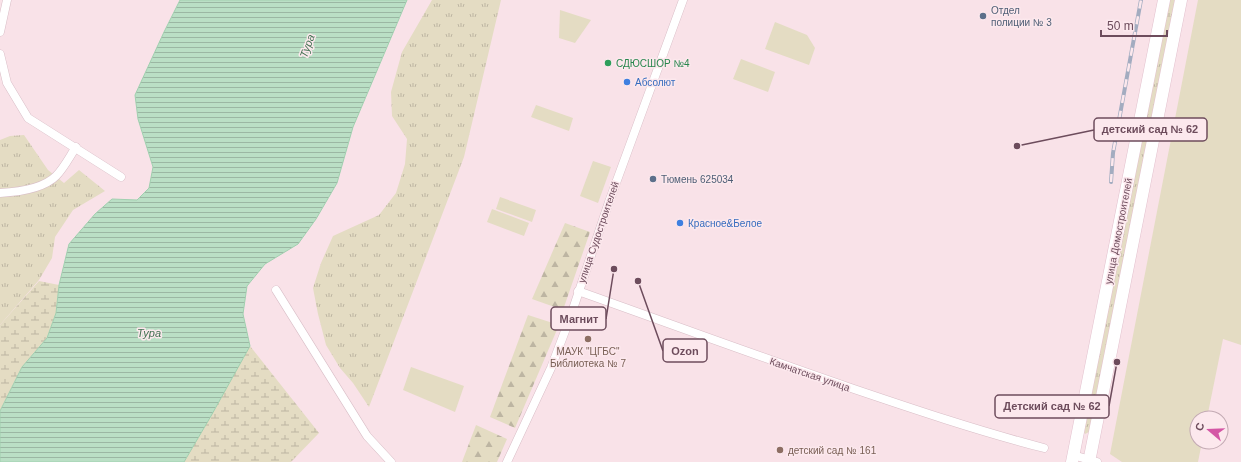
<svg xmlns="http://www.w3.org/2000/svg" width="1241" height="462" font-family="Helvetica,sans-serif">
<style>
.grass{fill:url(#grass-tufts)}
.forest{fill:url(#forest-firs)}
.wetland{fill:url(#wetland-marsh)}
.park{fill:#e4dcc3}
.water{fill:url(#water-rules);stroke:#a1d0b0}
.lines{fill:none;stroke-linecap:round;stroke-linejoin:round}
.minor-casing{stroke:#d9bec7;stroke-width:9}
.secondary-casing{stroke:#e2c0cd;stroke-width:13}
.minor{stroke:#fff;stroke-width:8}
.secondary{stroke:#fff;stroke-width:12}
.rail-casing{stroke:#a3acc0;stroke-width:4}
.rail{stroke:#fce8ed;stroke-width:2.5;stroke-dasharray:8;stroke-linecap:butt}
.service-dot{fill:#5c6f8a;stroke:#fce8ed;stroke-width:1.5}
.leisure-dot{fill:#2e9e5b;stroke:#fce8ed;stroke-width:1.5}
.shop-dot{fill:#3f7fe0;stroke:#fce8ed;stroke-width:1.5}
.education-dot{fill:#8d6e63;stroke:#fce8ed;stroke-width:1.5}
.labels{text-anchor:middle;stroke-width:3;stroke-linejoin:round;paint-order:stroke}
.service-label{font-size:10px;fill:#4e5e75;stroke:#fce8ed;text-anchor:start}
.leisure-label{font-size:10px;fill:#27864d;stroke:#fce8ed;text-anchor:start}
.shop-label{font-size:10px;fill:#366cbe;stroke:#fce8ed;text-anchor:start}
.street-label{font-size:10px;fill:#6d4c5c;stroke:#fce8ed}
.education-label{font-size:10px;fill:#785e54;stroke:#fce8ed}
.water-label{font-size:11px;font-style:italic;fill:#427152;stroke:#fce8ed}
.leader{fill:none;stroke:#6d4c5c;stroke-width:1.5}
.callout-dot{fill:#6d4c5c;stroke:#fce8ed;stroke-width:1.5}
.callout{fill:#fce8ed;stroke:#6d4c5c;stroke-width:1.5}
.callout-label{font-size:11px;text-anchor:middle;font-weight:bold;fill:#6d4c5c}
</style>
<defs>
<pattern id="grass-tufts" width="24" height="20" patternUnits="userSpaceOnUse"><rect width="24" height="20" fill="#e4dcc3"/><path d="M3 7l-1-3M5 7V3M7 7l1-3M15 17l-1-3M17 17v-4M19 17l1-3" fill="none" stroke="#bdb5a2"/></pattern>
<pattern id="forest-firs" width="22" height="20" patternUnits="userSpaceOnUse"><rect width="22" height="20" fill="#e4dcc3"/><path d="M5 1l3.5 6h-7zM16 11l3.5 6h-7z" fill="#bdb5a2"/></pattern>
<pattern id="wetland-marsh" width="20" height="14" patternUnits="userSpaceOnUse"><rect width="20" height="14" fill="#e4dcc3"/><path d="M1 5h8M5 5V1M11 12h8M15 12V8" fill="none" stroke="#bdb5a2"/></pattern>
<pattern id="water-rules" width="6" height="5" patternUnits="userSpaceOnUse"><rect width="6" height="5" fill="#badfc5"/><path d="M0 2.5h6" fill="none" stroke="#9bb7a3"/></pattern>
</defs>
<rect width="100%" height="100%" fill="#f9e2e8"/>
<g class="grass">
<path d="M432,0H501L464,157L369,407L353,383L340,368L326,345L318,314L313,288L321,263L333,236L379,215L396,193L405,164L407,139L392,116L391,92L402,52Z"/>
<path d="M1170,0H1175L1089,432L1085,434L1084,432Z"/>
<path d="M24,135L48,170L64,183L79,170L105,191L73,210L55,237L52,258L39,280L0,325V140L10,136Z"/>
</g>
<g class="forest">
<path d="M565,223L590,232L563,310L532,299Z"/>
<path d="M528,315L559,325L515,428L490,417Z"/>
<path d="M476,425L507,439L497,462H462Z"/>
</g>
<g class="wetland">
<path d="M39,281L59,285L56,313L47,338L22,367L0,411V325Z"/>
<path d="M250,346L319,433L291,462H184Z"/>
</g>
<g class="park">
<path d="M1198,0H1241V345L1223,339L1207,418H1197V442H1202L1198,462H1122L1110,454Z"/>
<path d="M560,10L591,20L575,43L559,38Z"/>
<path d="M775,22L807,35L815,48L809,65L765,49Z"/>
<path d="M741,59L775,72L768,92L733,79Z"/>
<path d="M536,105L573,118L569,131L531,117Z"/>
<path d="M593,161L611,167L598,203L580,196Z"/>
<path d="M500,197L536,210L532,222L496,209Z"/>
<path d="M492,209L529,223L524,236L487,222Z"/>
<path d="M411,367L464,386L455,412L403,390Z"/>
</g>
<path class="water" d="M180,0H407L353,127L337,183L316,219L298,244L265,264L247,286L243,314L250,346L211,416L184,462H0V411L22,367L47,338L56,313L59,285L69,244L95,214L112,199L137,200L149,188L153,167L138,119L135,95L164,32Z"/>
<g class="lines">
<defs>
<g id="minor">
<path d="M0,32L7,0"/>
<path d="M0,54L7,83L28,118L121,177"/>
<path d="M0,193C18,192 43,189 56,176C64,168 70,156 76,147"/>
<path d="M276,290L367,436L391,462"/>
<path d="M578,291C668,323 758,356 848,387C913,409 978,431 1044,448"/>
<path d="M1073,455L1097,462"/>
<path d="M507,462L551,368L570,318L609,202L683,0"/>
</g>
<g id="secondary">
<path d="M1072,462L1164,0"/>
<path d="M1089,462L1181,0"/>
</g>
</defs>
<use href="#minor" class="minor-casing"/>
<use href="#secondary" class="secondary-casing"/>
<use href="#minor" class="minor"/>
<use href="#secondary" class="secondary"/>
<defs>
<path id="rail" d="M1111,182L1113,153L1141,0"/>
</defs>
<use href="#rail" class="rail-casing"/>
<use href="#rail" class="rail"/>
</g>
<g class="service-dot">
<circle cx="983" cy="16" r="4"/>
<circle cx="653" cy="179" r="4"/>
</g>
<circle class="leisure-dot" cx="608" cy="63" r="4"/>
<g class="shop-dot">
<circle cx="627" cy="82" r="4"/>
<circle cx="680" cy="223" r="4"/>
</g>
<g class="education-dot">
<circle cx="588" cy="339" r="4"/>
<circle cx="780" cy="450" r="4"/>
</g>
<g class="labels">
<g class="service-label">
<text x="991" y="14">Отдел<tspan x="991" dy="12">полиции № 3</tspan></text>
<text x="661" y="183">Тюмень 625034</text>
</g>
<g class="leisure-label">
<text x="616" y="67">СДЮСШОР №4</text>
</g>
<g class="shop-label">
<text x="635" y="86">Абсолют</text>
<text x="688" y="227">Красное&amp;Белое</text>
</g>
<g class="street-label">
<text transform="translate(1118 231) rotate(-79)" y="4">улица Домостроителей</text>
<text transform="translate(598 232) rotate(-71)" y="4">улица Судостроителей</text>
<text transform="translate(810 374) rotate(19)" y="4">Камчатская улица</text>
</g>
<g class="education-label">
<text x="588" y="355">МАУК "ЦГБС"<tspan x="588" dy="12">Библиотека № 7</tspan></text>
<text x="788" y="454" text-anchor="start">детский сад № 161</text>
</g>
<g class="water-label">
<text transform="translate(307 46) rotate(-70)" y="4">Тура</text>
<text x="149" y="337">Тура</text>
</g>
</g>
<path class="leader" d="M1017 146L1094 130M614 269L606 319M638 281L663 351M1117 362L1109 406"/>
<g class="callout-dot">
<circle cx="1017" cy="146" r="4"/>
<circle cx="614" cy="269" r="4"/>
<circle cx="638" cy="281" r="4"/>
<circle cx="1117" cy="362" r="4"/>
</g>
<g class="callout">
<rect x="1094" y="118" width="113" height="23" rx="4"/>
<rect x="551" y="307" width="55" height="23" rx="4"/>
<rect x="663" y="339" width="44" height="23" rx="4"/>
<rect x="995" y="395" width="114" height="23" rx="4"/>
</g>
<g class="callout-label">
<text x="1150" y="133">детский сад № 62</text>
<text x="579" y="323">Магнит</text>
<text x="685" y="355">Ozon</text>
<text x="1052" y="410">Детский сад № 62</text>
</g>
<g transform="translate(1209 430) rotate(289)"><circle r="19" fill="#fce8ed" stroke="#c3aab3"/>
<path d="M0-3L7 15L0 10L-7 15Z" fill="#d456a5"/>
<text y="-6" font-size="11" font-weight="bold" text-anchor="middle" fill="#6d4c5c">С</text>
</g>
<path d="M1101 30v6h66v-6" fill="none" stroke="#6d4c5c" stroke-width="2"/>
<text x="1107" y="30" font-size="12" fill="#6d4c5c" stroke="#fce8ed" stroke-width="3" paint-order="stroke">50 m</text>
</svg>
